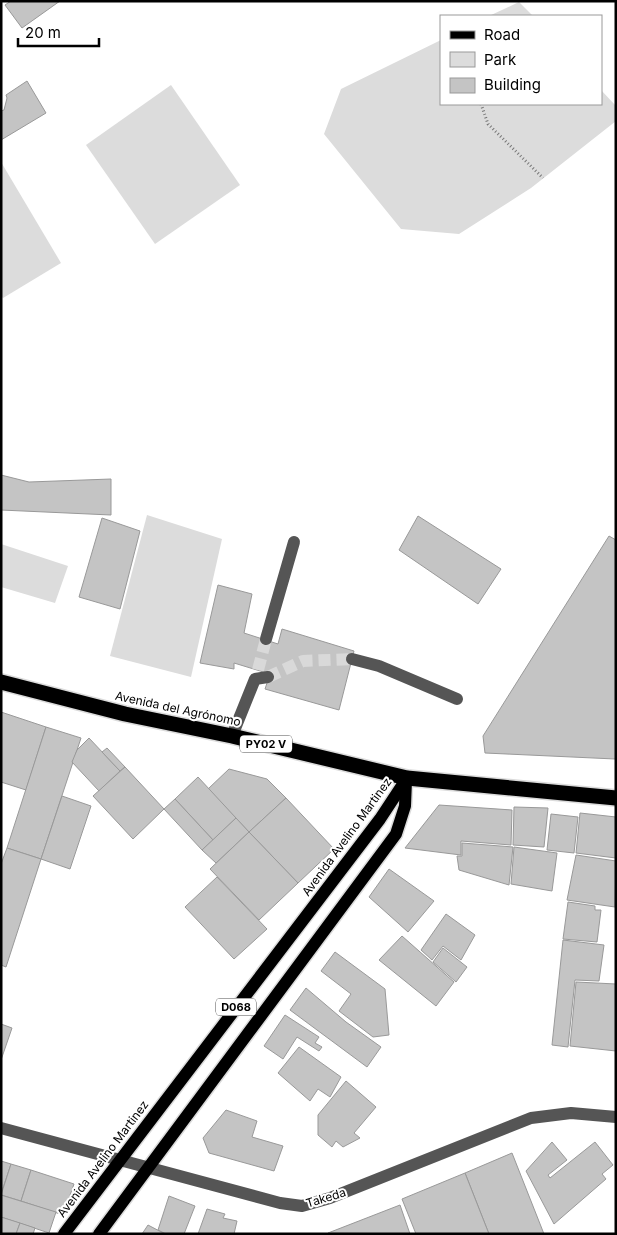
<svg xmlns="http://www.w3.org/2000/svg" width="617" height="1235" font-family="Inter,sans-serif">
<style>
.green{fill:#dcdcdc}
.building{fill:#c4c4c4;stroke:#999}
.lines{fill:none;stroke-linecap:round;stroke-linejoin:round}
.minor-tunnel{stroke:#d9d9d9;stroke-width:12;stroke-dasharray:12 6;stroke-linecap:butt}
.major-casing{stroke:#dbdbdb;stroke-width:15}
.highway-casing{stroke:#dbdbdb;stroke-width:18}
.path{stroke:#777;stroke-width:3;stroke-dasharray:1 2.5;stroke-linecap:butt}
.minor{stroke:#555;stroke-width:12}
.major{stroke:#000;stroke-width:12}
.highway{stroke:#000;stroke-width:15}
.labels{text-anchor:middle;stroke-width:4;stroke-linejoin:round;paint-order:stroke}
.shield{fill:#fff;stroke:#4c4c4c;stroke-width:1}
.shield-label{font-size:11px;font-weight:bold;fill:#000}
.street-label{font-size:12px;fill:#000;stroke:#fff}
</style>
<rect width="100%" height="100%" fill="#fff"/>
<g class="green">
<path d="M519,2L533,16H489Z"/>
<path d="M441,40V104H601V90L616,106V121L531,188L459,234L401,229L324,134L341,89Z"/>
<path d="M171,85L240,185L155,244L86,145Z"/>
<path d="M1,162L61,263L3,298L1,296Z"/>
<path d="M147,515L222,539L191,677L110,656Z"/>
<path d="M1,544L68,566L55,603L1,587Z"/>
</g>
<g class="building">
<path d="M11,1H60L22,28L5,5Z"/>
<path d="M27,81L46,113L1,140V111L4,110L7,98L6,95Z"/>
<path d="M1,475L29,482L111,479V515L1,510Z"/>
<path d="M418,516L501,569L478,604L399,550Z"/>
<path d="M102,518L140,531L120,609L79,597Z"/>
<path d="M609,536L616,540V757L615,759L485,753L483,736Z"/>
<path d="M218,585L252,594L244,633L278,644L282,629L354,651L339,710L265,689L270,674L234,663V669L200,663Z"/>
<path d="M1,712L46,727L26,790L1,782Z"/>
<path d="M46,727L81,738L41,859L7,848Z"/>
<path d="M89,738L120,771L99,791L72,762L77,750Z"/>
<path d="M107,748L125,767L120,771L102,752Z"/>
<path d="M125,767L164,809L133,839L93,796Z"/>
<path d="M229,769L267,779L286,798L249,832L208,789Z"/>
<path d="M198,777L236,818L213,840L175,799Z"/>
<path d="M62,796L91,806L70,869L41,859Z"/>
<path d="M286,798L334,849L298,883L249,832Z"/>
<path d="M175,799L213,840L202,850L164,809Z"/>
<path d="M439,805L512,810L511,845L461,841V855L405,848Z"/>
<path d="M514,807L548,808L544,847L513,845Z"/>
<path d="M580,813L616,817V858L576,853Z"/>
<path d="M551,814L578,817L574,853L547,850Z"/>
<path d="M236,818L249,832L216,863L202,850Z"/>
<path d="M249,832L298,883L259,920L210,869Z"/>
<path d="M462,843L513,847L509,885L459,870L457,856H462Z"/>
<path d="M514,847L557,853L552,891L511,884Z"/>
<path d="M7,848L41,859L6,967L1,965V864Z"/>
<path d="M576,855L616,861L615,907L567,900Z"/>
<path d="M389,869L434,901L408,932L369,897Z"/>
<path d="M217,877L267,929L234,959L185,907Z"/>
<path d="M568,902L595,906V910H601L597,942L563,939Z"/>
<path d="M446,914L475,935L461,960L443,946L432,960L421,950Z"/>
<path d="M402,936L454,982L436,1006L379,960Z"/>
<path d="M563,940L604,945L599,981L575,980L568,1047L552,1045Z"/>
<path d="M443,948L467,967L456,982L433,962Z"/>
<path d="M335,952L385,989L389,1035L373,1037L339,1011L351,994L321,971Z"/>
<path d="M576,982L616,984V1051L570,1046Z"/>
<path d="M306,988L346,1022L381,1047L367,1067L290,1010Z"/>
<path d="M285,1015L319,1037L315,1043L322,1047L319,1051L297,1037L283,1059L264,1046Z"/>
<path d="M1,1024L12,1028L1,1060Z"/>
<path d="M299,1047L341,1077L330,1097L318,1089L310,1101L278,1073Z"/>
<path d="M346,1081L376,1107L354,1133L360,1138L343,1147L336,1141L332,1147L318,1135V1115Z"/>
<path d="M226,1110L257,1121L252,1137L283,1146L274,1171L209,1153L203,1138Z"/>
<path d="M552,1142L567,1160L548,1175L550,1178L595,1142L613,1165L602,1174L606,1179L554,1224L526,1171Z"/>
<path d="M512,1153L544,1234H489L465,1173Z"/>
<path d="M1,1161L11,1164L1,1194Z"/>
<path d="M11,1164L31,1170L21,1201L1,1195Z"/>
<path d="M31,1170L74,1184L63,1215L21,1201Z"/>
<path d="M465,1173L489,1234H416L402,1199Z"/>
<path d="M1,1195L56,1212L49,1233L1,1217Z"/>
<path d="M169,1196L195,1206L184,1234H166L158,1230Z"/>
<path d="M400,1205L410,1234L328,1233Z"/>
<path d="M207,1209L225,1214L223,1218L237,1221L234,1234H198Z"/>
<path d="M1,1217L20,1223L16,1234H1Z"/>
<path d="M20,1223L35,1228L33,1234H16Z"/>
<path d="M148,1225L165,1234H142Z"/>
</g>
<g class="lines">
<g class="minor-tunnel">
<path d="M258,670L266,639"/>
<path d="M268,677L303,661L352,659"/>
</g>
<defs>
<g id="major">
<path d="M64,1234L380,819L407,778"/>
<path d="M99,1234L396,834L405,806L406,781"/>
</g>
<path id="highway" d="M1,682L125,714L232,736L407,778L616,798"/>
</defs>
<use href="#major" class="major-casing"/>
<use href="#highway" class="highway-casing"/>
<path class="path" d="M481,104L488,124L543,178"/>
<g class="minor">
<path d="M266,639L294,542"/>
<path d="M352,659L379,666L457,699"/>
<path d="M232,736L255,679L268,677"/>
<path d="M1,1128L280,1203L302,1206L330,1198L531,1118L571,1113L616,1117"/>
</g>
<use href="#major" class="major"/>
<use href="#highway" class="highway"/>
</g>
<g class="labels">
<g class="shield">
<rect x="240" y="735.5" width="52" height="17" rx="4"/>
<rect x="216" y="998.5" width="40" height="17" rx="4"/>
</g>
<g class="shield-label">
<text x="266" y="748">PY02 V</text>
<text x="236" y="1011">D068</text>
</g>
<g class="street-label">
<text transform="translate(178 709) rotate(12)" y="4">Avenida del Agrónomo</text>
<text transform="translate(347 837) rotate(-54)" y="4">Avenida Avelino Martinez</text>
<text transform="translate(103 1159) rotate(-53)" y="4">Avenida Avelino Martinez</text>
<text transform="translate(326 1198) rotate(-17)" y="4">Takeda</text>
</g>
</g>
<rect width="617" height="1235" fill="none" stroke="#000000" stroke-width="5"/>
<rect x="440" y="15" width="162" height="90" fill="#ffffff" stroke="#999999"/>
<rect x="450" y="31" width="25" height="8" fill="#000000" stroke="#999999"/>
<text x="484" y="40" font-size="15" fill="#000000">Road</text>
<rect x="450" y="52" width="25" height="15" fill="#dcdcdc" stroke="#999999"/>
<text x="484" y="65" font-size="15" fill="#000000">Park</text>
<rect x="450" y="78" width="25" height="15" fill="#c4c4c4" stroke="#999999"/>
<text x="484" y="90" font-size="15" fill="#000000">Building</text>
<path d="M18 38v8h81v-8" fill="none" stroke="#000000" stroke-width="2.5"/>
<text x="25" y="38" font-size="15" fill="#000000" stroke="#ffffff" stroke-width="4" paint-order="stroke">20 m</text>
</svg>
